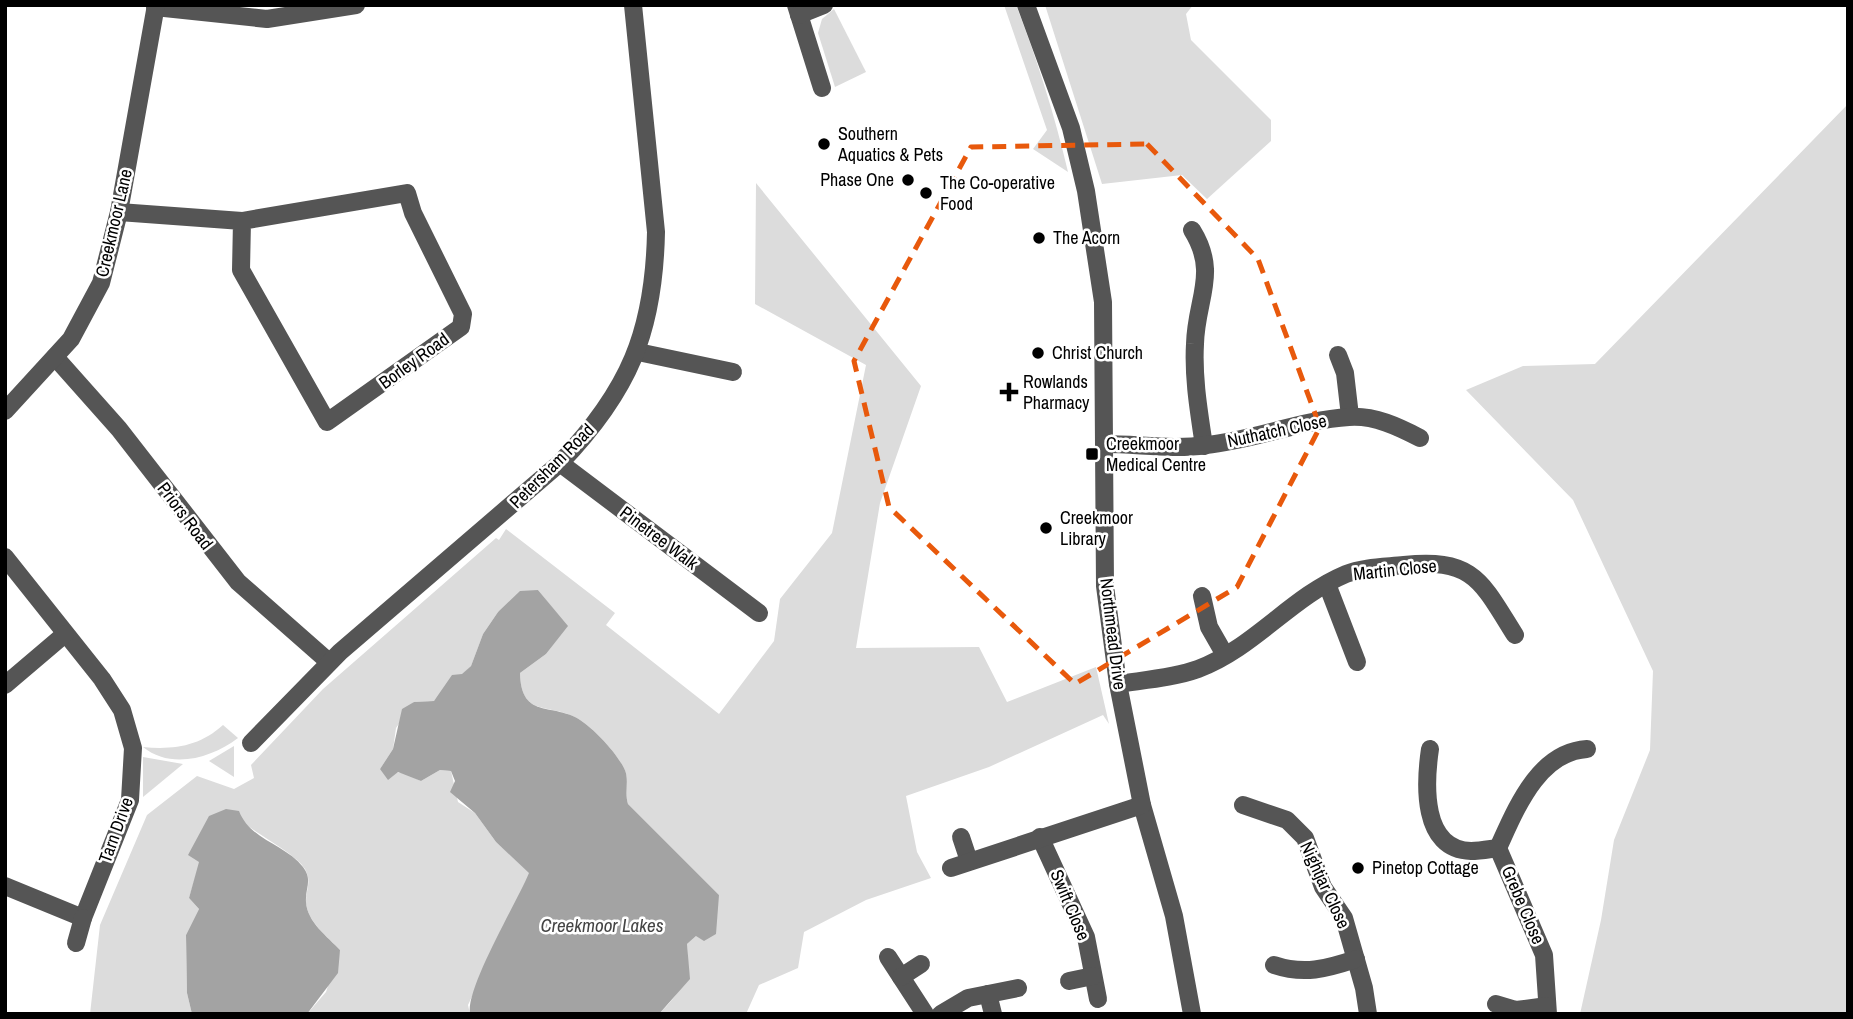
<svg xmlns="http://www.w3.org/2000/svg" width="1853" height="1019" font-family="'Archivo Narrow',sans-serif">
<style>
.green{fill:#dcdcdc}
.water{fill:#a3a3a3}
.lines{fill:none;stroke-linecap:round;stroke-linejoin:round}
.minor{stroke:#555;stroke-width:18}
.marked{fill:none;stroke:#e8590c;stroke-width:5;stroke-dasharray:14 9;stroke-linejoin:round}
.poi-dot{fill:#000;stroke:#fff;stroke-width:2.5}
.labels{text-anchor:middle;stroke-width:5;stroke-linejoin:round;paint-order:stroke}
.poi-label{font-size:18px;fill:#000;stroke:#fff;text-anchor:start}
.street-label{font-size:18px;fill:#000;stroke:#fff}
.water-label{font-size:19px;font-style:italic;fill:#444;stroke:#fff}
</style>
<rect width="100%" height="100%" fill="#fff"/>
<g class="green">
<path d="M1004,5H1016C1037,59 1055,116 1068,172L1033,149L1047,130Z"/>
<path d="M1045,5H1193L1186,14L1191,40L1271,120V141L1207,199L1182,175L1102,184Z"/>
<path d="M834,9L866,72L835,87L818,33L822,19Z"/>
<path d="M1848,104V1014H1580L1601,920L1614,840L1650,750L1653,671L1573,500L1466,390L1523,366L1595,364Z"/>
<path d="M756,183L921,386L880,503L856,648L979,647L1007,702L1096,667L1109,724L1103,715L989,767L906,796L917,852L931,878L866,900L804,932L798,968L759,985L746,1014H659C683,990 689,978 687,944L696,936L719,895L628,804C624,792 630,779 624,768C616,752 591,725 575,717C547,703 521,717 520,673L546,654L567,626L538,590L498,612L483,634L471,666L434,701L414,702L396,728L393,749L380,769L407,774L421,781L440,770L451,771L458,802L475,813L496,842L530,873L468,1005L470,1014H307L326,992L340,950C328,937 306,921 306,901C306,889 312,882 305,869C297,855 259,835 244,823L200,862L189,898L199,909L186,935L187,993L192,1014H90L100,925L147,815L197,776L234,789L254,778L251,765L323,689L496,538L499,540L506,529L615,613L606,625L719,714L774,641L780,599L832,533L866,365L755,304Z"/>
<path d="M223,725L238,738C212,758 171,770 143,747C174,750 200,746 223,725Z"/>
<path d="M234,746V777L209,761Z"/>
<path d="M143,757L183,764L143,797Z"/>
</g>
<g class="water">
<path d="M538,590L568,626L546,654L520,673C521,717 548,704 575,717C591,725 616,752 624,768C630,779 624,792 628,804L719,895L716,934L704,941L696,936L687,944L690,979L659,1014H470C465,989 517,902 529,873L496,842L475,813L450,792L455,781L451,771L440,770L421,781L398,772L388,780L380,769L393,749L402,709L414,702L434,701L452,675L462,674L471,666L483,634L498,612L520,591Z"/>
<path d="M226,809L239,811C250,840 285,844 303,867C313,880 305,888 306,902C307,922 328,937 340,950L338,973L307,1014H192L187,993L186,935L199,909L189,898L199,862L188,855L209,816Z"/>
</g>
<g class="lines">
<g class="minor">
<path d="M796,5L822,88"/>
<path d="M1026,5L1071,128L1086,191L1103,302L1105,586L1118,684L1142,805L1174,916L1192,1014"/>
<path d="M155,7L267,19L356,5"/>
<path d="M799,15L824,5"/>
<path d="M119,212L242,221L407,193L413,213L463,314L461,327L327,422L241,270L242,221"/>
<path d="M1192,230C1219,273 1196,299 1195,344C1193,378 1199,412 1204,446"/>
<path d="M638,352L733,372"/>
<path d="M1338,355L1345,373L1350,416"/>
<path d="M55,357L119,429L238,582L329,662"/>
<path d="M5,411L71,339L101,283L119,212L156,5"/>
<path d="M1104,444C1139,444 1172,450 1206,445C1254,440 1301,420 1349,417C1374,415 1399,427 1420,438"/>
<path d="M560,463L759,613"/>
<path d="M5,557L102,679L122,710L133,748L130,800L83,918L5,886"/>
<path d="M1327,584L1357,662"/>
<path d="M1202,596L1209,627L1225,655"/>
<path d="M1118,684C1144,680 1173,678 1198,669C1254,648 1291,597 1346,574C1363,567 1386,567 1404,565C1474,558 1481,581 1515,635"/>
<path d="M5,685L65,634"/>
<path d="M251,743L340,652L560,463C629,391 654,332 656,232L633,5"/>
<path d="M1430,749C1425,783 1421,850 1471,851C1480,851 1490,849 1498,848L1544,955L1548,1014"/>
<path d="M1243,805L1287,820L1305,838L1323,887L1344,918L1364,988L1368,1014"/>
<path d="M961,837L969,861"/>
<path d="M1040,837L1086,937L1098,999"/>
<path d="M1498,848C1516,809 1538,752 1587,749"/>
<path d="M951,868L1142,805"/>
<path d="M76,943L83,918"/>
<path d="M888,957L925,1014"/>
<path d="M1274,965C1304,975 1326,969 1356,959"/>
<path d="M901,977L921,964"/>
<path d="M1069,981L1093,976"/>
<path d="M988,994L993,1014"/>
<path d="M1496,1004L1516,1010L1547,1006"/>
<path d="M941,1014L968,998L1018,988"/>
</g>
</g>
<path class="marked" d="M1147,144L1258,259L1320,427L1237,587L1075,684L889,507L854,361L971,147Z"/>
<g class="poi-dot">
<circle cx="824" cy="144" r="7"/>
<circle cx="908" cy="180" r="7"/>
<circle cx="926" cy="193" r="7"/>
<circle cx="1039" cy="238" r="7"/>
<circle cx="1038" cy="353" r="7"/>
<path d="M1005.5 381.5h7v7h7v7h-7v7h-7v-7h-7v-7h7z"/>
<rect x="1085" y="447" width="14" height="14" rx="3.5"/>
<circle cx="1046" cy="528" r="7"/>
<circle cx="1358" cy="868" r="7"/>
</g>
<g class="labels">
<g class="poi-label">
<text x="838" y="140">Southern<tspan x="838" dy="21">Aquatics &amp; Pets</tspan></text>
<text x="894" y="186" text-anchor="end">Phase One</text>
<text x="940" y="189">The Co-operative<tspan x="940" dy="21">Food</tspan></text>
<text x="1053" y="244">The Acorn</text>
<text x="1052" y="359">Christ Church</text>
<text x="1023" y="388">Rowlands<tspan x="1023" dy="21">Pharmacy</tspan></text>
<text x="1106" y="450">Creekmoor<tspan x="1106" dy="21">Medical Centre</tspan></text>
<text x="1060" y="524">Creekmoor<tspan x="1060" dy="21">Library</tspan></text>
<text x="1372" y="874">Pinetop Cottage</text>
</g>
<g class="street-label">
<text transform="translate(114 223) rotate(-77)" y="6">Creekmoor Lane</text>
<text transform="translate(414 361) rotate(-36)" y="6">Borley Road</text>
<text transform="translate(1277 431) rotate(-12)" y="6">Nuthatch Close</text>
<text transform="translate(552 466) rotate(-45)" y="6">Petersham Road</text>
<text transform="translate(185 516) rotate(53)" y="6">Priors Road</text>
<text transform="translate(659 538) rotate(37)" y="6">Pinetree Walk</text>
<text transform="translate(1395 570) rotate(-6)" y="6">Martin Close</text>
<text transform="translate(1113 634) rotate(83)" y="6">Northmead Drive</text>
<text transform="translate(116 830) rotate(-70)" y="6">Tarn Drive</text>
<text transform="translate(1325 885) rotate(65)" y="6">Nightjar Close</text>
<text transform="translate(1070 905) rotate(67)" y="6">Swift Close</text>
<text transform="translate(1523 905) rotate(67)" y="6">Grebe Close</text>
</g>
<g class="water-label">
<text x="602" y="932">Creekmoor Lakes</text>
</g>
</g>
<rect width="1853" height="1019" fill="none" stroke="#000000" stroke-width="14"/>
</svg>
